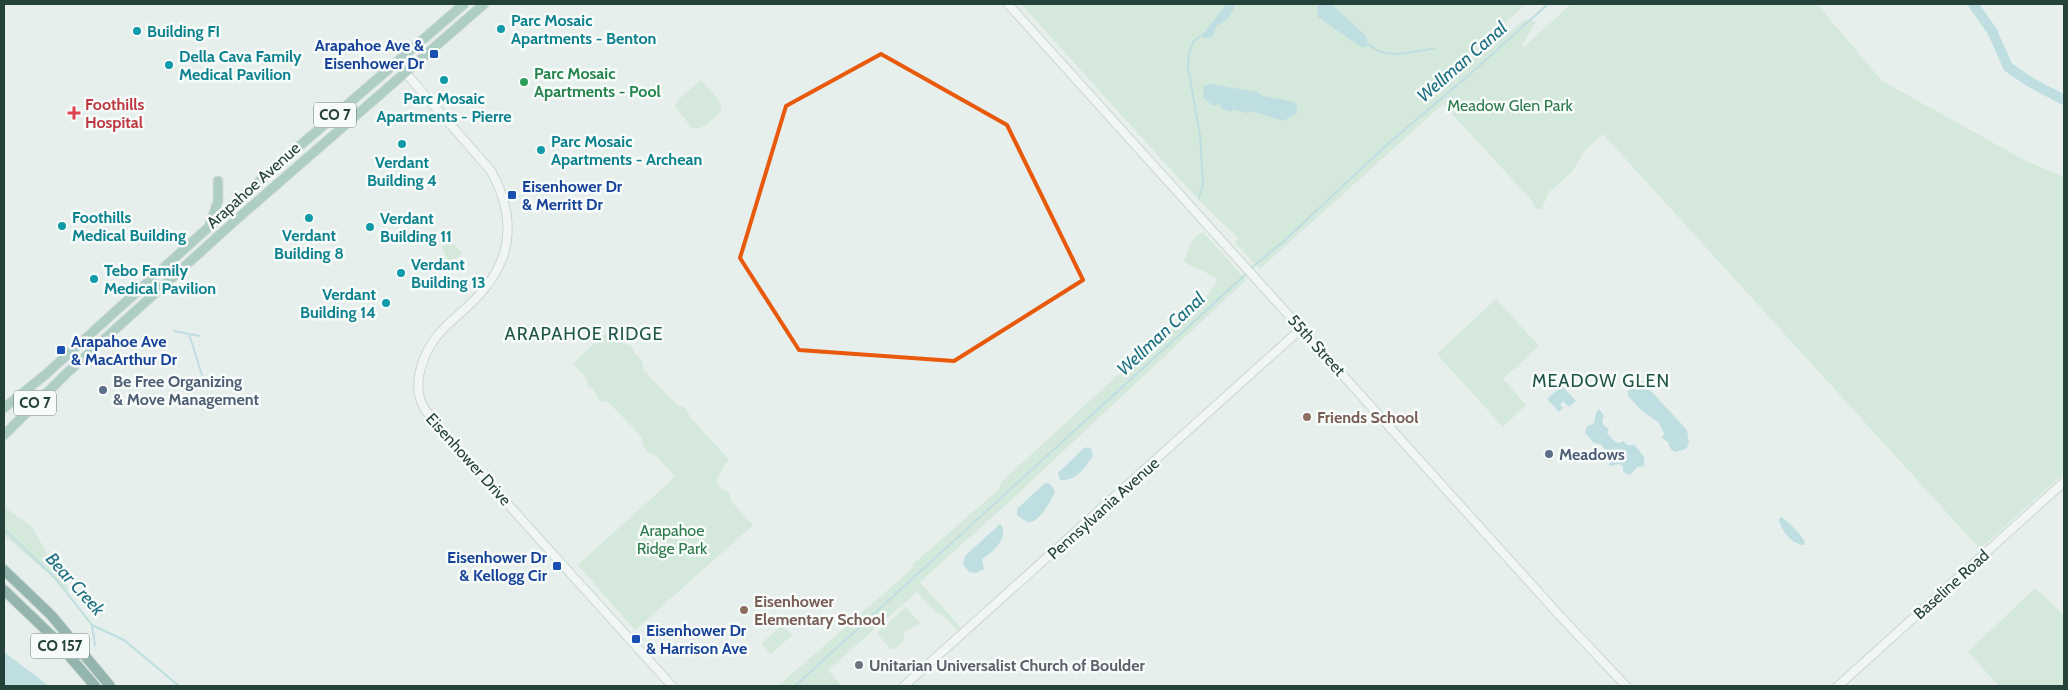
<svg xmlns="http://www.w3.org/2000/svg" width="2068" height="690" font-family="Cabin,sans-serif">
<style>
.green{fill:#bfe0c8}
.water{fill:#8ec9d4}
.lines{fill:none;stroke-linecap:round;stroke-linejoin:round}
.stream{stroke:#8ec9d4;stroke-width:2}
.river{stroke:#8ec9d4;stroke-width:10}
.secondary-casing{stroke:#a4bbb3;stroke-width:10}
.primary-casing{stroke:#c2cac8;stroke-width:11}
.highway-casing{stroke:#c2cac8;stroke-width:12}
.secondary{stroke:#fff;stroke-width:8}
.primary{stroke:#6aa596;stroke-width:9}
.highway{stroke:#2f6f62;stroke-width:10}
.marked{fill:none;stroke:#e8590c;stroke-width:4;stroke-linejoin:round}
.culture-dot{fill:#0f9aa8;stroke:#f7fbf9;stroke-width:2}
.transit-dot{fill:#1a4fb4;stroke:#f7fbf9;stroke-width:2}
.leisure-dot{fill:#2e9e5b;stroke:#f7fbf9;stroke-width:2}
.health-dot{fill:#e0444e;stroke:#f7fbf9;stroke-width:2}
.service-dot{fill:#5c6f8a;stroke:#f7fbf9;stroke-width:2}
.education-dot{fill:#8d6e63;stroke:#f7fbf9;stroke-width:2}
.worship-dot{fill:#6b7280;stroke:#f7fbf9;stroke-width:2}
.labels{text-anchor:middle;stroke-width:5;stroke-linejoin:round;paint-order:stroke}
.shield{fill:#f7fbf9;stroke:#637a73;stroke-width:1}
.shield-label{font-size:15px;font-weight:bold;fill:#24423a}
.culture-label{font-size:16px;font-weight:bold;fill:#0d838f;stroke:#f7fbf9;text-anchor:start}
.transit-label{font-size:16px;font-weight:bold;fill:#164399;stroke:#f7fbf9;text-anchor:start}
.leisure-label{font-size:16px;font-weight:bold;fill:#27864d;stroke:#f7fbf9;text-anchor:start}
.health-label{font-size:16px;font-weight:bold;fill:#be3a42;stroke:#f7fbf9;text-anchor:start}
.park-label{font-size:16px;fill:#2d7a4b;stroke:#f7fbf9}
.street-label{font-size:16px;fill:#24423a;stroke:#f7fbf9}
.service-label{font-size:16px;font-weight:bold;fill:#4e5e75;stroke:#f7fbf9;text-anchor:start}
.education-label{font-size:16px;font-weight:bold;fill:#785e54;stroke:#f7fbf9;text-anchor:start}
.worship-label{font-size:16px;font-weight:bold;fill:#5b616d;stroke:#f7fbf9;text-anchor:start}
.water-label{font-size:18px;font-style:italic;fill:#1c6f80;stroke:#f7fbf9}
.neighbourhood-label{font-size:18px;letter-spacing:1px;fill:#1f5548;stroke:#f7fbf9}
</style>
<rect width="100%" height="100%" fill="#e6efeb"/>
<g class="green">
<path d="M1021,4H1526L1503,25L1510,32L1525,19L1536,22L1522,45L1524,47L1571,4H1817L1882,81L2024,160L2064,177V473L1980,549L1603,134L1585,150L1572,172L1548,193L1542,209H1535L1534,203L1443,104L1260,269L1235,243L1239,238L1221,222L1193,194Z"/>
<path d="M701,80C708,88 723,101 721,112C712,119 704,131 692,128L675,106L677,101Z"/>
<path d="M1203,232L1246,280L1010,501L920,582L961,628L958,631L940,613L938,615L917,592L828,670L842,686H778L913,568L912,565L999,489L1002,481L1189,310L1205,298L1217,282L1215,277L1184,262C1188,251 1190,237 1203,232Z"/>
<path d="M449,239L462,253L451,264L447,260L442,246Z"/>
<path d="M1496,299L1539,346L1503,379L1526,405L1503,427L1437,354Z"/>
<path d="M611,329L625,344L632,347L635,354L641,359L644,371L677,405L685,408L691,418L729,460C720,472 708,485 729,492L730,500L753,525L635,630L578,565L675,477L657,456L650,454L643,446L641,436L608,402L600,401L593,389L588,387L587,379L573,363Z"/>
<path d="M4,507L31,526L69,590L66,592L52,577L4,535Z"/>
<path d="M2035,588L2064,615V686H1999L1968,652Z"/>
<path d="M906,607L920,623C915,628 909,627 905,631L903,641L895,649H891L878,635L879,631Z"/>
<path d="M782,625L792,635L771,654L761,644Z"/>
</g>
<g class="water">
<path d="M1227,4H1235C1233,14 1225,22 1216,26L1214,34L1210,38H1203L1202,35Z"/>
<path d="M1321,4H1331L1366,36L1368,45L1363,48L1318,17L1317,7Z"/>
<path d="M1210,84L1257,92L1263,96L1294,102L1297,107V113L1283,121L1252,111L1247,113L1233,109L1231,112L1223,109L1219,104L1213,106L1203,97L1204,86Z"/>
<path d="M1636,375L1687,430L1689,444L1686,449L1675,452L1670,448L1668,442L1662,438L1664,433L1659,423L1641,410L1628,396V392Z"/>
<path d="M1562,386L1576,401L1569,407L1563,401L1560,405L1563,408L1559,412L1547,399Z"/>
<path d="M1599,409L1604,416L1602,421L1604,426L1609,429L1607,433L1615,442L1619,443L1624,441L1627,445H1635L1644,457V466L1637,467L1630,475L1623,472V466L1619,464L1610,466L1604,448L1601,444L1594,443L1585,433L1587,426L1594,424L1596,413Z"/>
<path d="M1088,447L1091,449L1093,456C1084,468 1077,481 1060,480L1058,473L1083,449Z"/>
<path d="M1045,483L1050,484L1055,491C1052,499 1039,524 1028,522C1025,521 1020,517 1017,515V509Z"/>
<path d="M1781,517C1790,523 1799,532 1805,542L1804,545C1793,545 1780,530 1779,519Z"/>
<path d="M1000,524C1011,536 992,553 982,559L984,569L976,573L969,572L963,564L965,556Z"/>
<path d="M4,652L49,686H4Z"/>
</g>
<g class="lines">
<g class="stream">
<path d="M1368,45C1373,46 1376,51 1382,52C1399,57 1416,50 1434,49"/>
<path d="M1199,198L1203,184L1200,135L1188,68L1189,52L1193,42L1202,35"/>
<path d="M1250,269L1284,241L1390,142L1469,75L1548,4"/>
<path d="M174,331L200,336"/>
<path d="M189,334L202,375"/>
<path d="M4,529L55,578L92,625L124,640L179,686"/>
<path d="M92,625L95,645"/>
<path d="M795,686L1247,273"/>
</g>
<path class="river" d="M1973,4L1992,31L2008,67L2030,82L2064,100"/>
<defs>
<g id="secondary">
<path d="M1008,4L1560,616L1626,686"/>
<path d="M396,62L491,171C513,211 515,251 485,288C460,320 431,327 420,371C414,397 423,409 440,429L672,686"/>
<path d="M904,686L1302,328"/>
<path d="M1838,686L2064,482"/>
</g>
<g id="primary">
<path d="M210,224L218,201V181"/>
<path d="M4,408L45,375L274,168L464,4"/>
<path d="M4,435L67,373L237,219L484,4"/>
</g>
<g id="highway">
<path d="M4,570L51,615L110,686"/>
<path d="M4,590L52,636L95,686"/>
</g>
</defs>
<use href="#secondary" class="secondary-casing"/>
<use href="#primary" class="primary-casing"/>
<use href="#highway" class="highway-casing"/>
<use href="#secondary" class="secondary"/>
<use href="#primary" class="primary"/>
<use href="#highway" class="highway"/>
</g>
<path d="M0 0H2068V690H0ZM881,54L1007,125L1083,280L954,361L799,350L740,258L786,106Z" fill="#e6efeb" fill-opacity=".55" fill-rule="evenodd"/>
<path class="marked" d="M881,54L1007,125L1083,280L954,361L799,350L740,258L786,106Z"/>
<g class="culture-dot">
<circle cx="501" cy="29" r="5"/>
<circle cx="137" cy="31" r="5"/>
<circle cx="169" cy="65" r="5"/>
<circle cx="444" cy="80" r="5"/>
<circle cx="402" cy="144" r="5"/>
<circle cx="541" cy="150" r="5"/>
<circle cx="309" cy="218" r="5"/>
<circle cx="62" cy="226" r="5"/>
<circle cx="370" cy="227" r="5"/>
<circle cx="401" cy="273" r="5"/>
<circle cx="94" cy="279" r="5"/>
<circle cx="386" cy="303" r="5"/>
</g>
<g class="transit-dot">
<rect x="429" y="49" width="10" height="10" rx="2.5"/>
<rect x="507" y="190" width="10" height="10" rx="2.5"/>
<rect x="56" y="345" width="10" height="10" rx="2.5"/>
<rect x="552" y="561" width="10" height="10" rx="2.5"/>
<rect x="631" y="634" width="10" height="10" rx="2.5"/>
</g>
<circle class="leisure-dot" cx="524" cy="82" r="5"/>
<path class="health-dot" d="M71.5 105.5h5v5h5v5h-5v5h-5v-5h-5v-5h5z"/>
<g class="service-dot">
<circle cx="103" cy="390" r="5"/>
<circle cx="1549" cy="454" r="5"/>
</g>
<g class="education-dot">
<circle cx="1307" cy="417" r="5"/>
<circle cx="744" cy="610" r="5"/>
</g>
<circle class="worship-dot" cx="859" cy="665" r="5"/>
<g class="labels">
<g class="shield">
<rect x="314" y="102.5" width="42" height="25" rx="4"/>
<rect x="14" y="390.5" width="42" height="25" rx="4"/>
<rect x="31" y="633.5" width="58" height="25" rx="4"/>
</g>
<g class="shield-label">
<text x="335" y="120">CO 7</text>
<text x="35" y="408">CO 7</text>
<text x="60" y="651">CO 157</text>
</g>
<g class="culture-label">
<text x="511" y="26">Parc Mosaic<tspan x="511" dy="18">Apartments - Benton</tspan></text>
<text x="147" y="37">Building FI</text>
<text x="179" y="62">Della Cava Family<tspan x="179" dy="18">Medical Pavilion</tspan></text>
<text x="444" y="104" text-anchor="middle">Parc Mosaic<tspan x="444" dy="18">Apartments - Pierre</tspan></text>
<text x="551" y="147">Parc Mosaic<tspan x="551" dy="18">Apartments - Archean</tspan></text>
<text x="402" y="168" text-anchor="middle">Verdant<tspan x="402" dy="18">Building 4</tspan></text>
<text x="72" y="223">Foothills<tspan x="72" dy="18">Medical Building</tspan></text>
<text x="380" y="224">Verdant<tspan x="380" dy="18">Building 11</tspan></text>
<text x="309" y="241" text-anchor="middle">Verdant<tspan x="309" dy="18">Building 8</tspan></text>
<text x="411" y="270">Verdant<tspan x="411" dy="18">Building 13</tspan></text>
<text x="104" y="276">Tebo Family<tspan x="104" dy="18">Medical Pavilion</tspan></text>
<text x="376" y="300" text-anchor="end">Verdant<tspan x="376" dy="18">Building 14</tspan></text>
</g>
<g class="transit-label">
<text x="424" y="51" text-anchor="end">Arapahoe Ave &amp;<tspan x="424" dy="18">Eisenhower Dr</tspan></text>
<text x="522" y="192">Eisenhower Dr<tspan x="522" dy="18">&amp; Merritt Dr</tspan></text>
<text x="71" y="347">Arapahoe Ave<tspan x="71" dy="18">&amp; MacArthur Dr</tspan></text>
<text x="547" y="563" text-anchor="end">Eisenhower Dr<tspan x="547" dy="18">&amp; Kellogg Cir</tspan></text>
<text x="646" y="636">Eisenhower Dr<tspan x="646" dy="18">&amp; Harrison Ave</tspan></text>
</g>
<g class="leisure-label">
<text x="534" y="79">Parc Mosaic<tspan x="534" dy="18">Apartments - Pool</tspan></text>
</g>
<g class="health-label">
<text x="85" y="110">Foothills<tspan x="85" dy="18">Hospital</tspan></text>
</g>
<g class="park-label">
<text x="1510" y="111">Meadow Glen Park</text>
<text x="672" y="536">Arapahoe<tspan x="672" dy="18">Ridge Park</tspan></text>
</g>
<g class="street-label">
<text transform="translate(253 185) rotate(-42)" y="6">Arapahoe Avenue</text>
<text transform="translate(1317 345) rotate(48)" y="6">55th Street</text>
<text transform="translate(469 459) rotate(48)" y="6">Eisenhower Drive</text>
<text transform="translate(1103 508) rotate(-42)" y="6">Pennsylvania Avenue</text>
<text transform="translate(1951 584) rotate(-42)" y="6">Baseline Road</text>
</g>
<g class="service-label">
<text x="113" y="387">Be Free Organizing<tspan x="113" dy="18">&amp; Move Management</tspan></text>
<text x="1559" y="460">Meadows</text>
</g>
<g class="education-label">
<text x="1317" y="423">Friends School</text>
<text x="754" y="607">Eisenhower<tspan x="754" dy="18">Elementary School</tspan></text>
</g>
<g class="worship-label">
<text x="869" y="671">Unitarian Universalist Church of Boulder</text>
</g>
<g class="water-label">
<text transform="translate(1462 62) rotate(-41)" y="6">Wellman Canal</text>
<text transform="translate(1161 334) rotate(-43)" y="6">Wellman Canal</text>
<text transform="translate(75 584) rotate(48)" y="6">Bear Creek</text>
</g>
<g class="neighbourhood-label">
<text x="584" y="340">ARAPAHOE RIDGE</text>
<text x="1601" y="387">MEADOW GLEN</text>
</g>
</g>
<rect width="2068" height="690" fill="none" stroke="#24423a" stroke-width="10"/>
</svg>
